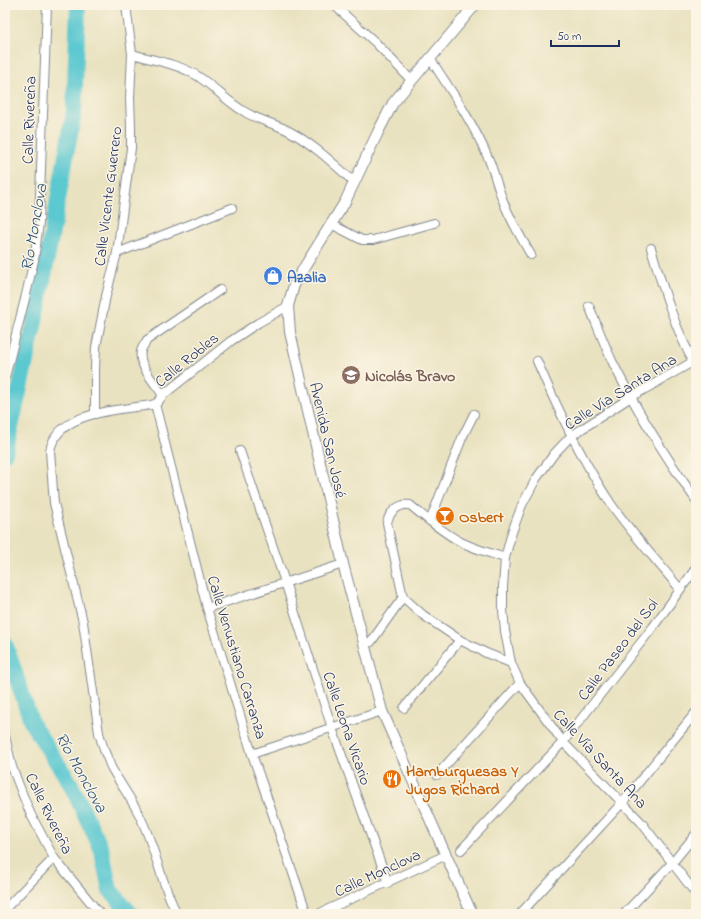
<svg xmlns="http://www.w3.org/2000/svg" width="701" height="919" font-family="'Indie Flower',sans-serif">
<style>
.lines{fill:none;stroke-linecap:round;stroke-linejoin:round}
.river{stroke:#5bc8d0;stroke-width:16}
.minor-casing{stroke:#82888f;stroke-width:10}
.tertiary-casing{stroke:#82888f;stroke-width:12}
.minor{stroke:#fff;stroke-width:8}
.tertiary{stroke:#fff;stroke-width:10}
.labels{text-anchor:middle;stroke-width:3;stroke-linejoin:round;paint-order:stroke}
.street-label{font-size:16px;fill:#1b2f5e;stroke:#fcf5e5}
.shop-label{font-size:16px;font-weight:bold;fill:#366cbe;stroke:#fcf5e5;text-anchor:start}
.education-label{font-size:16px;font-weight:bold;fill:#785e54;stroke:#fcf5e5;text-anchor:start}
.food-label{font-size:16px;font-weight:bold;fill:#c56008;stroke:#fcf5e5;text-anchor:start}
.water-label{font-size:17px;font-style:italic;fill:#2b557a;stroke:#fcf5e5}
</style>
<rect width="100%" height="100%" fill="#fcf5e5"/>
<filter id="ink" filterUnits="userSpaceOnUse"><feTurbulence type="fractalNoise" baseFrequency=".025" numOctaves="2"/><feDisplacementMap in="SourceGraphic" scale="8" xChannelSelector="R" yChannelSelector="G"/><feConvolveMatrix kernelMatrix="1 2 1 2 8 2 1 2 1" color-interpolation-filters="sRGB"/></filter>
<filter id="wash" filterUnits="userSpaceOnUse"><feTurbulence type="fractalNoise" baseFrequency=".012" numOctaves="4" result="noise"/><feDisplacementMap in="SourceGraphic" scale="16" xChannelSelector="R" yChannelSelector="G"/><feGaussianBlur stdDeviation="0.9" result="paint"/><feColorMatrix in="noise" values="0 0 0 0 0 0 0 0 0 0 0 0 0 0 0 0 0 1.4 0 .05"/><feComposite in="paint" operator="in"/></filter>
<g filter="url(#wash)">
<rect width="100%" height="100%" fill="#e9e2c0"/>
<g class="lines">
<g class="river">
<path d="M5,453L38,308L74,112L78,5"/>
<path d="M5,643L32,724L70,783L101,848L110,890L131,914"/>
</g>
</g>
</g>
<g filter="url(#ink)">
<g class="lines">
<defs>
<g id="minor">
<path d="M334,5L376,43L412,81"/>
<path d="M463,5L468,12"/>
<path d="M132,54C153,60 178,64 196,75C214,86 227,102 245,112C258,120 273,123 287,130C312,143 334,164 355,183"/>
<path d="M431,60C452,92 474,124 489,160C494,172 497,185 502,198C509,218 520,236 531,255"/>
<path d="M331,224L362,240H373L434,223"/>
<path d="M651,248C663,288 675,329 695,365"/>
<path d="M117,253L232,208"/>
<path d="M589,306C597,325 604,344 613,363C637,411 665,456 696,500"/>
<path d="M696,360L631,397L571,436L554,454L536,479L522,505L512,532L505,558L503,587V610L505,631L511,663L520,683L563,742L641,822L696,894"/>
<path d="M537,361C558,410 581,459 611,504C632,534 657,561 680,589"/>
<path d="M5,377L25,299L34,260L39,223L47,5"/>
<path d="M163,395C156,385 137,364 141,351C142,347 145,344 147,340L220,290"/>
<path d="M155,404L207,608L252,754L307,914"/>
<path d="M95,414V369L96,347L106,296L117,253L131,148V126L130,98L132,54L126,5"/>
<path d="M240,451L285,582L332,728L388,883"/>
<path d="M430,521L462,438L474,414"/>
<path d="M505,558C490,553 475,549 461,542C442,532 426,518 410,505C399,503 389,512 387,523L403,597L423,615L460,640L486,653L511,663"/>
<path d="M207,608L343,564"/>
<path d="M371,642L403,597"/>
<path d="M404,708L460,640"/>
<path d="M5,736L12,767L22,793L31,815L54,858L100,914"/>
<path d="M252,754L382,711"/>
<path d="M437,775L520,683"/>
<path d="M461,850L563,742L653,627L696,568"/>
<path d="M5,909L54,858"/>
<path d="M177,914C162,885 156,852 143,823C135,803 121,786 111,767C106,756 102,745 99,733L83,622L54,503L50,451C56,415 107,411 136,407C142,406 149,406 155,404C158,403 161,398 163,395L231,341L258,323L288,306"/>
<path d="M318,914L446,855"/>
<path d="M520,914L622,803L696,712"/>
<path d="M624,914L673,862L696,834"/>
</g>
<path id="tertiary" d="M472,914L382,711L343,564L290,332L288,306L294,285L305,266L345,202L378,132L393,103L475,5"/>
</defs>
<use href="#minor" class="minor-casing"/>
<use href="#tertiary" class="tertiary-casing"/>
<use href="#minor" class="minor"/>
<use href="#tertiary" class="tertiary"/>
</g>
</g>
<defs>
<symbol id="shop-disc" viewBox="-11 -11 22 22"><circle r="9.5" fill="#3f7fe0" stroke="#fcf5e5"/><path d="M-5-2.5h2.3a2.7 3.5 0 0 1 5.4 0H5L5.5 6h-11ZM-1.5-2.5h3a1.5 2.3 0 0 0-3 0Z" fill="#fff"/></symbol>
<symbol id="school-disc" viewBox="-11 -11 22 22"><circle r="9.5" fill="#8d6e63" stroke="#fcf5e5"/><path d="M0-5L7-2L0 1L-7-2ZM-4 1L0 2.5L4 1V4Q0 6-4 4Z" fill="#fff"/></symbol>
<symbol id="bar-disc" viewBox="-11 -11 22 22"><circle r="9.5" fill="#e8710a" stroke="#fcf5e5"/><path d="M-6-5H6L.8 .8V4.5H3.5V6h-7V4.5H-.8V.8Z" fill="#fff"/></symbol>
<symbol id="restaurant-disc" viewBox="-11 -11 22 22"><circle r="9.5" fill="#e8710a" stroke="#fcf5e5"/><path d="M-5-6h1v4h1v-4h1v4h1v-4h1v5L-1.5 .5V6h-2V.5L-5-1ZM5-6V6H3V1.5H1.5Q1.5-4 5-6Z" fill="#fff"/></symbol>
</defs>
<g fill-rule="evenodd">
<use href="#shop-disc" x="262" y="265" width="22" height="22"/>
<use href="#school-disc" x="340" y="364" width="22" height="22"/>
<use href="#bar-disc" x="434" y="505" width="22" height="22"/>
<use href="#restaurant-disc" x="381" y="768" width="22" height="22"/>
</g>
<g class="labels">
<g class="street-label">
<text transform="translate(28 120) rotate(-88)" y="6">Calle Rivereña</text>
<text transform="translate(107 196) rotate(-83)" y="6">Calle Vicente Guerrero</text>
<text transform="translate(186 359) rotate(-39)" y="6">Calle Robles</text>
<text transform="translate(620 391) rotate(-32)" y="6">Calle Vía Santa Ana</text>
<text transform="translate(329 440) rotate(77)" y="6">Avenida San José</text>
<text transform="translate(617 649) rotate(-53)" y="6">Calle Paseo del Sol</text>
<text transform="translate(238 657) rotate(73)" y="6">Calle Venustiano Carranza</text>
<text transform="translate(348 728) rotate(71)" y="6">Calle Leona Vicario</text>
<text transform="translate(601 758) rotate(47)" y="6">Calle Vía Santa Ana</text>
<text transform="translate(50 813) rotate(64)" y="6">Calle Rivereña</text>
<text transform="translate(377 872) rotate(-25)" y="6">Calle Monclova</text>
</g>
<g class="shop-label">
<text x="287" y="282">Azalia</text>
</g>
<g class="education-label">
<text x="365" y="381">Nicolás Bravo</text>
</g>
<g class="food-label">
<text x="459" y="522">Osbert</text>
<text x="406" y="776">Hamburguesas Y<tspan x="406" dy="18">Jugos Richard</tspan></text>
</g>
<g class="water-label">
<text transform="translate(33 227) rotate(-80)" y="6">Río Monclova</text>
<text transform="translate(82 772) rotate(61)" y="6">Río Monclova</text>
</g>
</g>
<rect width="701" height="919" fill="none" stroke="#fcf5e5" stroke-width="20"/>
<path d="M551 40v6h68v-6" fill="none" stroke="#1b2f5e" stroke-width="2"/>
<text x="557" y="40" font-size="12" fill="#1b2f5e" stroke="#fcf5e5" stroke-width="3" paint-order="stroke">50 m</text>
</svg>
